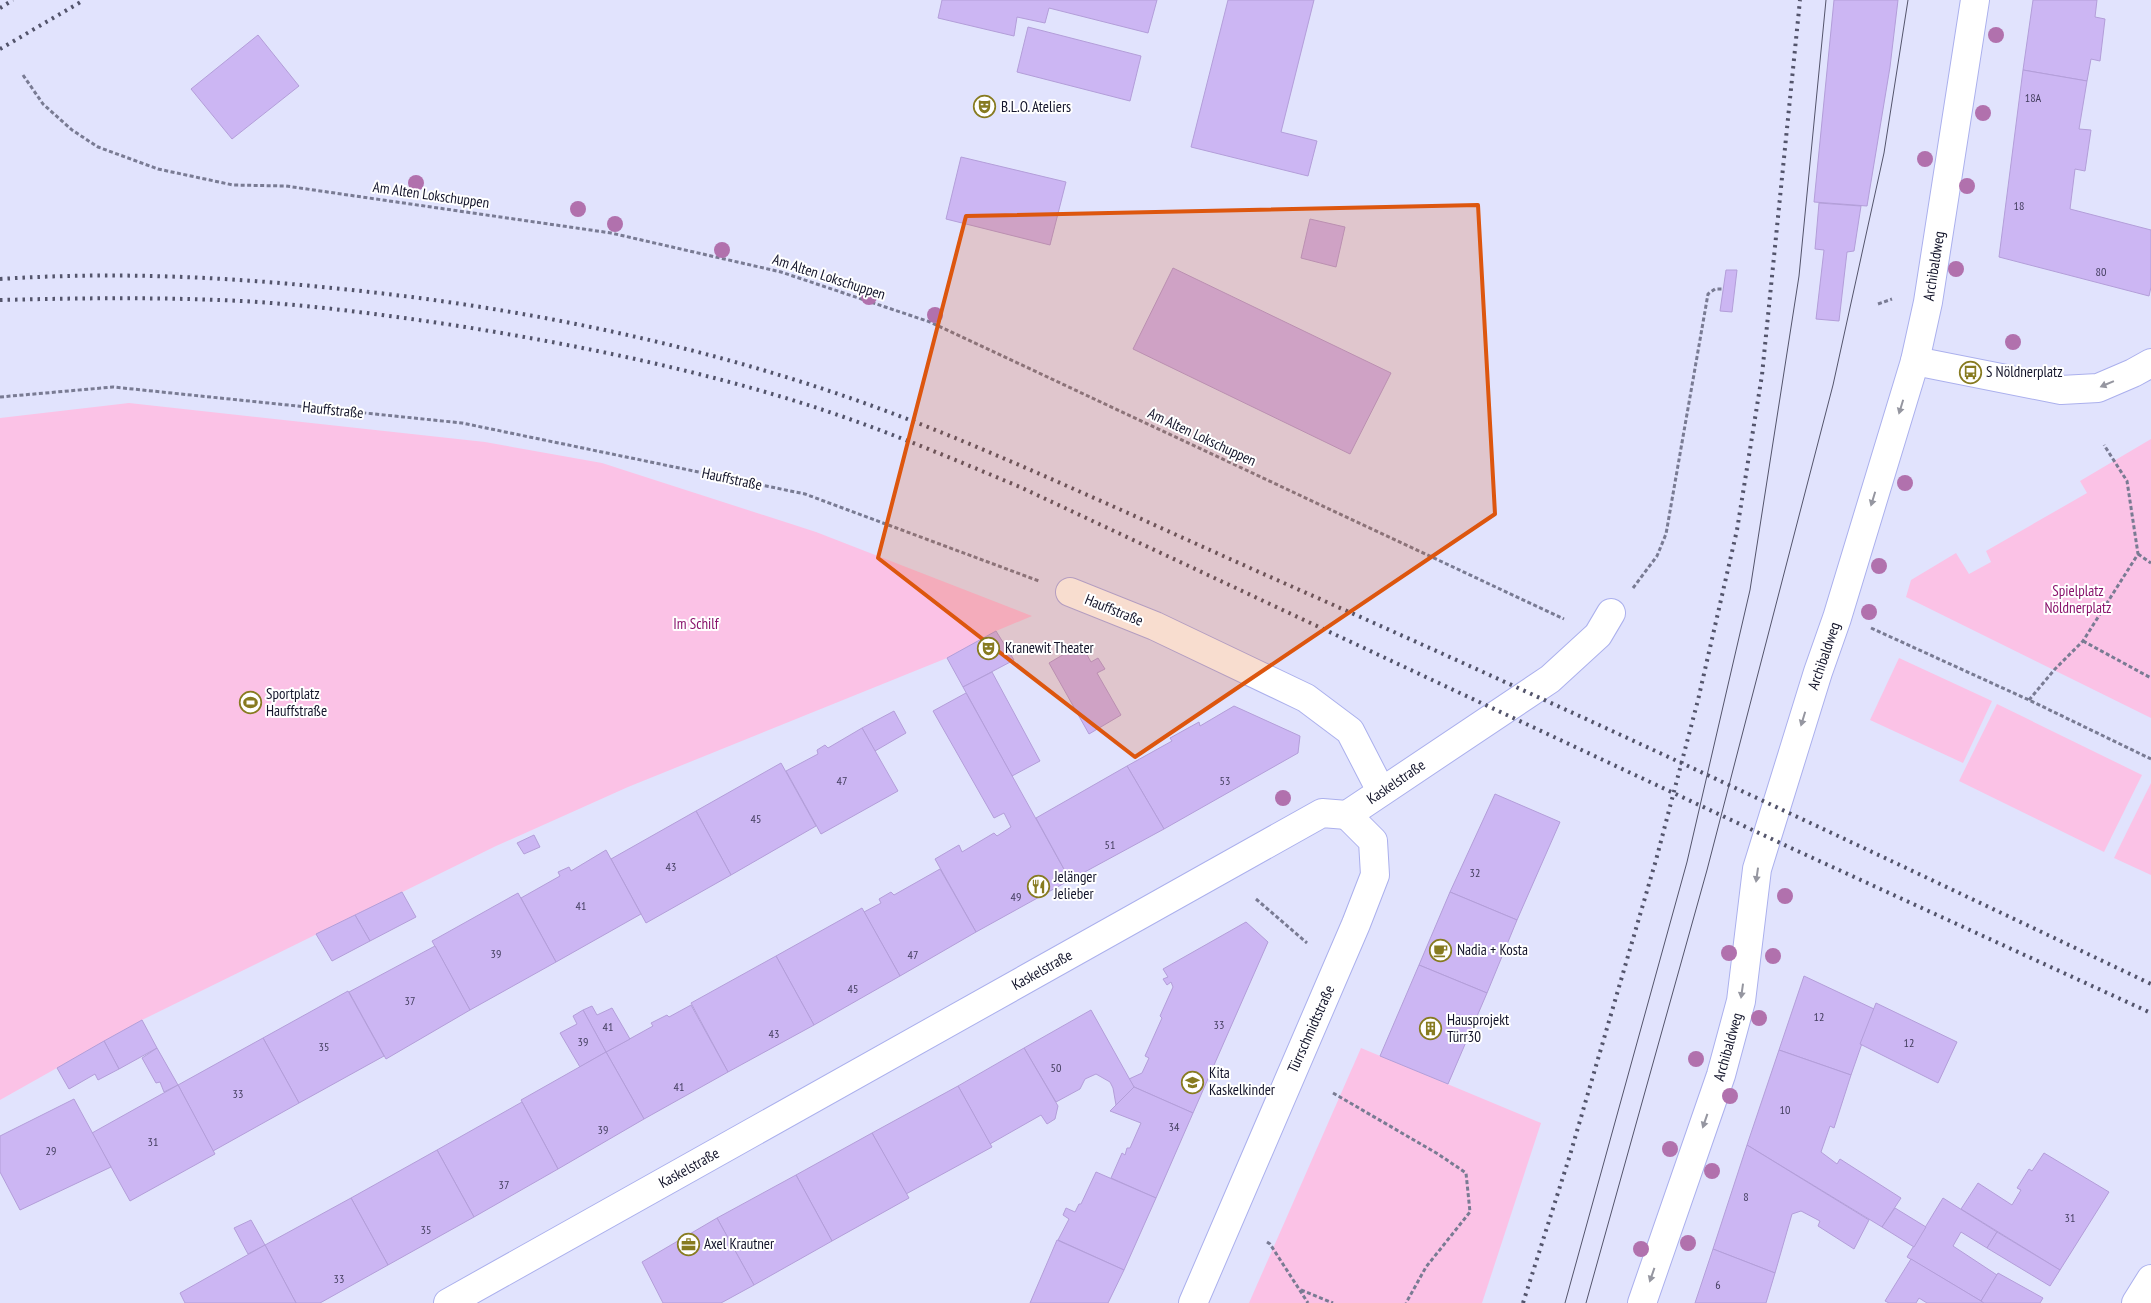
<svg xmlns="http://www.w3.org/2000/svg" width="2151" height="1303" font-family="'PT Sans Narrow',sans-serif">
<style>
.green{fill:#fbc2e6}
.building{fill:#ccb6f3;stroke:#b39ed9}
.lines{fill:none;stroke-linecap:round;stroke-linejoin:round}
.minor-casing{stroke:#abb0ed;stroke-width:30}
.path{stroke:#797b93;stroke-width:3;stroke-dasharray:4 2.5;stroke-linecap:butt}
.minor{stroke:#fff;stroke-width:28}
.tram{stroke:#53546b;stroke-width:1}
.rail{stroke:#53546b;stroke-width:4;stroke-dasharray:2.5 5;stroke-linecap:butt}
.tree{fill:#b171ad}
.oneway{fill:#9596a0}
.marked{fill:#dd560e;fill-opacity:0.2;stroke:#dd560e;stroke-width:4;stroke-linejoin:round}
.labels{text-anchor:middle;stroke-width:4;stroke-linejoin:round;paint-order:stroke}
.number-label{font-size:12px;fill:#423d5d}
.poi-label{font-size:15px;fill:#14152b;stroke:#fff;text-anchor:start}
.street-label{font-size:15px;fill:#14152b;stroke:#fff}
.park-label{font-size:15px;fill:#89136c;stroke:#fff}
</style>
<rect width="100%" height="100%" fill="#e1e3fd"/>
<g class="green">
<path d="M129,403L485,442L602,463L816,532L1032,616L996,631L947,658L628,787L496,846L142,1020L0,1100V418Z"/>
<path d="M2151,439V718L1906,597L1911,580L1956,553L1969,574L1991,562L1986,551L2087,493L2080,481Z"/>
<path d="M1899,658L1992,701L1963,763L1870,720Z"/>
<path d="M1997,704L2142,775L2104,852L1959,781Z"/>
<path d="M2151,783V875L2114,858Z"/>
<path d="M1361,1048L1541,1123L1482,1303H1249Z"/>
</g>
<g class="building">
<path d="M942,0H1157L1148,33L1049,8L1045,23L1017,17L1014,36L938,18Z"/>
<path d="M1228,0H1314L1281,132L1317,141L1308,176L1191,147Z"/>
<path d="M1834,0H1898L1890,67L1867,206L1814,202Z"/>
<path d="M2033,0H2097L2095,17L2105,19L2100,61L2091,59L2087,81L2023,70Z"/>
<path d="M1028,27L1141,56L1130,101L1017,72Z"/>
<path d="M258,35L299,86L232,139L191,89Z"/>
<path d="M2023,70L2087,81L2079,129L2091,130L2085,171L2075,169L2070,209L2151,230V287L2149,296L1999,257Z"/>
<path d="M961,157L1066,182L1050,245L946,219Z"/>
<path d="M1819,203L1861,206L1854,251L1847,252L1839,321L1816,319L1824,250L1815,249Z"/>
<path d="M1310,219L1345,227L1336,267L1301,258Z"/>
<path d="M1173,268L1391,373L1350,454L1133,349Z"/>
<path d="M1726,270H1737L1732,312L1720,311Z"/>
<path d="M996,631L1014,660L963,687L947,658Z"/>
<path d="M1081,644L1091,662L1098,658L1105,669L1097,673L1121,715L1089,734L1049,663Z"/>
<path d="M992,672L1040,761L1012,776L963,687Z"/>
<path d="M966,693L1070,880L976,932L935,859L959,845L962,852L994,833L997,836L1011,827L1004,813L994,818L933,711Z"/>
<path d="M1234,706L1300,736L1298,753L1164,829L1127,766L1172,741L1170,738L1199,722L1200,726Z"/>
<path d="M894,711L906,733L875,751L862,728Z"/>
<path d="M862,728L898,791L821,834L786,771L818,754L817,750L825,745L828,748Z"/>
<path d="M781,763L816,826L731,875L696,811Z"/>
<path d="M1127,766L1164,829L1070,880L1036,818Z"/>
<path d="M1495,794L1560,822L1517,920L1450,892Z"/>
<path d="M696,811L731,875L646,923L611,859Z"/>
<path d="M534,835L540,847L524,854L517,843Z"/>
<path d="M606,850L641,914L556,962L521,898L560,876L558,872L569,867L571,871Z"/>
<path d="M940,869L976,932L900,976L864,912L881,903L879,899L891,892L894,895Z"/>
<path d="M402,892L416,917L370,941L355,915Z"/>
<path d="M1450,892L1517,920L1487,993L1419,965Z"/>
<path d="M518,893L556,962L470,1010L432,941Z"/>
<path d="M862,908L900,976L814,1025L776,956Z"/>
<path d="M355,915L370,941L332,961L316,934Z"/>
<path d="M1246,922L1268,942L1193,1113L1134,1087L1129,1079L1142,1073L1149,1058L1145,1056L1162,1018L1160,1016L1173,987L1171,982L1167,985L1163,979L1168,977L1163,969Z"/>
<path d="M435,946L470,1010L386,1059L349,992Z"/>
<path d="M776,956L814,1025L728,1072L691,1003Z"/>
<path d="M1419,965L1487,993L1448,1084L1380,1056Z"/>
<path d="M1804,976L1874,1009L1851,1075L1779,1050Z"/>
<path d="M348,991L384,1056L299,1103L263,1038Z"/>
<path d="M1876,1003L1957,1042L1938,1083L1860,1044Z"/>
<path d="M691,1005L728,1072L644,1119L606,1052L653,1026L651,1023L667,1015L669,1017Z"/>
<path d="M592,1006L597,1015L612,1008L630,1039L606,1052L583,1010Z"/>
<path d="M583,1010L606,1052L580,1067L560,1033L577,1024L573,1016Z"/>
<path d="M1091,1010L1134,1087L1116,1105L1113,1088L1110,1082L1096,1074L1085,1079L1080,1089L1056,1102L1024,1048Z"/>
<path d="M142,1020L157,1048L119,1069L104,1041Z"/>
<path d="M263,1038L299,1103L213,1151L178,1085Z"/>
<path d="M104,1041L119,1069L98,1080L95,1074L69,1089L57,1068Z"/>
<path d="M157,1048L178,1085L164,1092L160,1082L156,1083L142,1058Z"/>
<path d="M1024,1048L1058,1106L1055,1119L1047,1124L1041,1115L990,1144L958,1086Z"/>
<path d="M1779,1050L1851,1075L1834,1128L1830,1126L1821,1152L1837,1164L1840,1159L1901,1198L1882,1227L1747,1145Z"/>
<path d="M606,1052L644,1119L558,1169L521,1100Z"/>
<path d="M178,1085L215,1154L130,1201L92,1133Z"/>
<path d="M958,1086L992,1147L906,1194L872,1133Z"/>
<path d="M1134,1087L1193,1113L1156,1198L1111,1178L1122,1153L1125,1155L1127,1148H1130L1141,1123L1110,1111Z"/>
<path d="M74,1099L111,1167L20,1210L0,1172V1136Z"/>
<path d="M522,1102L558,1169L474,1217L437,1150Z"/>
<path d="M872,1133L909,1198L832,1241L796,1175Z"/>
<path d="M1747,1145L1869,1220L1854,1249L1818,1226L1820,1221L1801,1211L1792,1214L1775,1273L1713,1249Z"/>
<path d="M437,1150L474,1217L388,1265L351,1198Z"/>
<path d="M2044,1153L2109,1192L2060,1270L1961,1209L1978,1183L2012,1205L2021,1190L2017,1188L2029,1169L2032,1171Z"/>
<path d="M1096,1172L1156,1198L1124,1270L1058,1240L1069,1219L1063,1215L1066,1208L1075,1212L1079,1204H1081Z"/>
<path d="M796,1175L832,1241L754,1285L717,1218Z"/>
<path d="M351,1198L388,1265L320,1303H296L265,1245Z"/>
<path d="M1943,1198L1997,1232L1987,1248L1961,1232L1953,1246L1997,1275L1981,1301L1907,1257Z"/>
<path d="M1895,1208L1926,1227L1914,1247L1882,1227Z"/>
<path d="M717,1218L754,1285L721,1303H663L642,1262Z"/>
<path d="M251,1220L265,1245L248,1254L234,1228Z"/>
<path d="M1997,1232L2060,1270L2050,1286L1987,1248Z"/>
<path d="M1057,1240L1124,1270L1108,1303H1030Z"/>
<path d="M265,1245L296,1303H185L180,1293Z"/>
<path d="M1713,1249L1775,1273L1766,1303H1695Z"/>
<path d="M1911,1259L1981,1301L1984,1303H1927L1919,1298L1916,1303H1889L1885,1301Z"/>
<path d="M1998,1273L2043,1298L2040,1303H1984L1981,1301Z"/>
</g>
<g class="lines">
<defs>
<g id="minor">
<path d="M1915,361L2061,390L2098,388L2133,373L2151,363"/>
<path d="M1070,592L1155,626L1306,698L1350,731L1381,791"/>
<path d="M448,1303L1322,813L1347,815L1550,679L1598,635L1611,613"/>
<path d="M1193,1303L1356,924L1375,875L1373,841L1347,815"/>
<path d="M1642,1303L1721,1075L1741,1001L1757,869L1818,672L1837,618L1915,361L1928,302L1975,0"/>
<path d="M2136,1303L2151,1279"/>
</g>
</defs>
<use href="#minor" class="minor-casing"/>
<g class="path">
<path d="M23,75L43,104L72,130L98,147L158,169L233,185L286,186L611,233L781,272L930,322L1564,619"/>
<path d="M1878,304L1892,299"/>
<path d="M0,397L113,387L462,423L805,494L1039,581"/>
<path d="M2138,554L2151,563"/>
<path d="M1633,588L1657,556L1666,534L1708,294L1715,289H1722"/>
<path d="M1871,628L2029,700L2151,759"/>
<path d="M2083,641L2151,678"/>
<path d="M2029,700L2055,669L2083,641L2138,554L2127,481L2104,445"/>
<path d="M1256,899L1307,943"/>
<path d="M1333,1093L1438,1154L1466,1173L1470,1212L1426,1267L1406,1303"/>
<path d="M1267,1242L1270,1244L1308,1303"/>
<path d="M1301,1290L1333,1303"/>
</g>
<use href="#minor" class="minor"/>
<g class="tram">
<path d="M1565,1303L1687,862L1750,590L1799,276L1826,0"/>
<path d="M1586,1303L1707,870L1833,385L1884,153L1908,0"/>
</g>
<g class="rail">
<path d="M0,8L13,0"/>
<path d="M0,49L84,0"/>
<path d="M0,279C107,272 215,276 322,287C501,304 680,339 850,398C948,432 1042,475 1137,517C1207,549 1277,580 1347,611C1617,731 1884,857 2151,984"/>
<path d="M0,300C81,298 161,297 242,301C310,305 378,314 446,324C562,342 677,365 789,399C868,423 944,455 1020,487L1791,848L2151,1013"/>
<path d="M1523,1303L1570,1155L1656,860L1698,700L1737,530L1762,375L1800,0"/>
</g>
</g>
<g class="tree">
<circle cx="1996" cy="35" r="8"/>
<circle cx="1983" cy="113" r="8"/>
<circle cx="1925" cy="159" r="8"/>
<circle cx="416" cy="183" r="8"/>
<circle cx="1967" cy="186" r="8"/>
<circle cx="578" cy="209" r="8"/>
<circle cx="615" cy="224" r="8"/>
<circle cx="722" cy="250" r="8"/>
<circle cx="1956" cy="269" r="8"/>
<circle cx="869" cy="297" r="8"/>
<circle cx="935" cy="315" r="8"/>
<circle cx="2013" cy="342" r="8"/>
<circle cx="1905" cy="483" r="8"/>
<circle cx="1879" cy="566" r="8"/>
<circle cx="1869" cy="612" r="8"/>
<circle cx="1283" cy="798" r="8"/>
<circle cx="1785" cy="896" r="8"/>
<circle cx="1729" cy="953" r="8"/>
<circle cx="1773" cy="956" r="8"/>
<circle cx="1759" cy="1018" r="8"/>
<circle cx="1696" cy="1059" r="8"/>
<circle cx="1730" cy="1096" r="8"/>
<circle cx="1670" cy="1149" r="8"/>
<circle cx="1712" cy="1171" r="8"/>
<circle cx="1688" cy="1243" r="8"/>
<circle cx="1641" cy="1249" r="8"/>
</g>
<defs><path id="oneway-solid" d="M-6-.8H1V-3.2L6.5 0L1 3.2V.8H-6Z" transform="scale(1.25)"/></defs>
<g class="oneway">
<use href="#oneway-solid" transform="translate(2107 384) rotate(157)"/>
<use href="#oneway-solid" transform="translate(1901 407) rotate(107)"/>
<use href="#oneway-solid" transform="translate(1873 499) rotate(107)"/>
<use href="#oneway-solid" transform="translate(1803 719) rotate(107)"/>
<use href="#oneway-solid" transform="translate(1757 875) rotate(98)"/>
<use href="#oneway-solid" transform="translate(1742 991) rotate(98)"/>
<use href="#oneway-solid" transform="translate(1705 1121) rotate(109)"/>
<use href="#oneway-solid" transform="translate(1652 1275) rotate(109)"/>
</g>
<path class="marked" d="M1478,205L1495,514L1135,757L878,558L966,216Z"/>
<defs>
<symbol id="theatre-ring" viewBox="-11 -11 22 22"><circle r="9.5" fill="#fff" stroke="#877b20" stroke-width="1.5"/><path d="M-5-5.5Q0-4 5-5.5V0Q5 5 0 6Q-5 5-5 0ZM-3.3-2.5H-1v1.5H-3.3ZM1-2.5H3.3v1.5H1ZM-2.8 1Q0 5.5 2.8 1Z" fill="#877b20"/></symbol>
<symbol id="bus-ring" viewBox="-11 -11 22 22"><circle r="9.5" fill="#fff" stroke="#877b20" stroke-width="1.5"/><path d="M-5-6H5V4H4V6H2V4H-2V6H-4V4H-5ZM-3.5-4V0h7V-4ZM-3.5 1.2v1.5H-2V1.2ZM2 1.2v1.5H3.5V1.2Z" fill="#877b20"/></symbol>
<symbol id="stadium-ring" viewBox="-11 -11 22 22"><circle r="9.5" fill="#fff" stroke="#877b20" stroke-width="1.5"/><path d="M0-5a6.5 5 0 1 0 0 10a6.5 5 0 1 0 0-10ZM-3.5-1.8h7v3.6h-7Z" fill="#877b20"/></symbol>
<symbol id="restaurant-ring" viewBox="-11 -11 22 22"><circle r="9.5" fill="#fff" stroke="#877b20" stroke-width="1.5"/><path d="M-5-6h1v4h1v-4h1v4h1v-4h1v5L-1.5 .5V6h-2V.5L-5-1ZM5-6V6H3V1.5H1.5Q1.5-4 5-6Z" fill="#877b20"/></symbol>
<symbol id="cafe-ring" viewBox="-11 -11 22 22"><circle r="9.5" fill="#fff" stroke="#877b20" stroke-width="1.5"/><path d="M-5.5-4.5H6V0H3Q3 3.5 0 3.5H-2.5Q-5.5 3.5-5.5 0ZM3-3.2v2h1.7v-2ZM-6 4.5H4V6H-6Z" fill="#877b20"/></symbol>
<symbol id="building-ring" viewBox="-11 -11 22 22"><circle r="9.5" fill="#fff" stroke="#877b20" stroke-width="1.5"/><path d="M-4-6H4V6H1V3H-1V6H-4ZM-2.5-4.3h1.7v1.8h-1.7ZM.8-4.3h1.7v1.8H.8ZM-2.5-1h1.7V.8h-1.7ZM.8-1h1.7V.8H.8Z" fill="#877b20"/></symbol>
<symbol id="school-ring" viewBox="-11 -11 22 22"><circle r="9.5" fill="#fff" stroke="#877b20" stroke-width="1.5"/><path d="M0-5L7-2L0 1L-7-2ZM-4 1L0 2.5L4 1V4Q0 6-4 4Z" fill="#877b20"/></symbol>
<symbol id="office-ring" viewBox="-11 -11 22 22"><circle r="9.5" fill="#fff" stroke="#877b20" stroke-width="1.5"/><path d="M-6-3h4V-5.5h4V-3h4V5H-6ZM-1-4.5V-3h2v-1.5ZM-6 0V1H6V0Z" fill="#877b20"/></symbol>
</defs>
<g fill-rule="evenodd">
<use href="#theatre-ring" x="972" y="94" width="25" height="25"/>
<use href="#bus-ring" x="1958" y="360" width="25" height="25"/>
<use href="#theatre-ring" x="976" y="636" width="25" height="25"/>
<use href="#stadium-ring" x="238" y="690" width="25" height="25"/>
<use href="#restaurant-ring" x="1026" y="874" width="25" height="25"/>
<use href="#cafe-ring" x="1428" y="938" width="25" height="25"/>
<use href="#building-ring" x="1418" y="1016" width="25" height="25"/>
<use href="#school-ring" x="1180" y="1070" width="25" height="25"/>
<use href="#office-ring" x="676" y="1232" width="25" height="25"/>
</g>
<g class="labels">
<g class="number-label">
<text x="2033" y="102">18A</text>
<text x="2019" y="210">18</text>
<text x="2101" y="276">80</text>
<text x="842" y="785">47</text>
<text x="1225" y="785">53</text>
<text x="756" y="823">45</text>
<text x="1110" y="849">51</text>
<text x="671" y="871">43</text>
<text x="1475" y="877">32</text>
<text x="1016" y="901">49</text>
<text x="581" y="910">41</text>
<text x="496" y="958">39</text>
<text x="913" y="959">47</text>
<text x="853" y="993">45</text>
<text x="410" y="1005">37</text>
<text x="1819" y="1021">12</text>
<text x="1219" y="1029">33</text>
<text x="608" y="1031">41</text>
<text x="774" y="1038">43</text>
<text x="583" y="1046">39</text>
<text x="1909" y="1047">12</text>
<text x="324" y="1051">35</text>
<text x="1056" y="1072">50</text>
<text x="679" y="1091">41</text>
<text x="238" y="1098">33</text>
<text x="1785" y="1114">10</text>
<text x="1174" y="1131">34</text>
<text x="603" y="1134">39</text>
<text x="153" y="1146">31</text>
<text x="51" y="1155">29</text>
<text x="504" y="1189">37</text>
<text x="1746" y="1201">8</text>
<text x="2070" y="1222">31</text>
<text x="426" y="1234">35</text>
<text x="339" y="1283">33</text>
<text x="1718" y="1289">6</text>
</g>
<g class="poi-label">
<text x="1001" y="112">B.L.O. Ateliers</text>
<text x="1986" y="377">S Nöldnerplatz</text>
<text x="1005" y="653">Kranewit Theater</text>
<text x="266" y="699">Sportplatz<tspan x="266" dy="17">Hauffstraße</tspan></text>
<text x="1054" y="882">Jelänger<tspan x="1054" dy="17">Jelieber</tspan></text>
<text x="1457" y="955">Nadia + Kosta</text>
<text x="1447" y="1025">Hausprojekt<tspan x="1447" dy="17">Türr30</tspan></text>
<text x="1209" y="1078">Kita<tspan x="1209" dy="17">Kaskelkinder</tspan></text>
<text x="704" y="1249">Axel Krautner</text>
</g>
<g class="street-label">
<text transform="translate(431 195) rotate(8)" y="5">Am Alten Lokschuppen</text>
<text transform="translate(1934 266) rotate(-81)" y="5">Archibaldweg</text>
<text transform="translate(829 277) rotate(18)" y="5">Am Alten Lokschuppen</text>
<text transform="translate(333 410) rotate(6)" y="5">Hauffstraße</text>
<text transform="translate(1202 437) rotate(25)" y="5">Am Alten Lokschuppen</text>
<text transform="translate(732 479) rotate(12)" y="5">Hauffstraße</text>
<text transform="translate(1114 610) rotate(22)" y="5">Hauffstraße</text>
<text transform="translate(1824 656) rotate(-71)" y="5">Archibaldweg</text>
<text transform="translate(1396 782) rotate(-34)" y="5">Kaskelstraße</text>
<text transform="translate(1042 970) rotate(-29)" y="5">Kaskelstraße</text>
<text transform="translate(1311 1029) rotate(-66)" y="5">Türrschmidtstraße</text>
<text transform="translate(1728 1047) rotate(-74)" y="5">Archibaldweg</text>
<text transform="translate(689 1168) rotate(-29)" y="5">Kaskelstraße</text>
</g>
<g class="park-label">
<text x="2078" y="596">Spielplatz<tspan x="2078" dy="17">Nöldnerplatz</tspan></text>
<text x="696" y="629">Im Schilf</text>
</g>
</g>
</svg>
